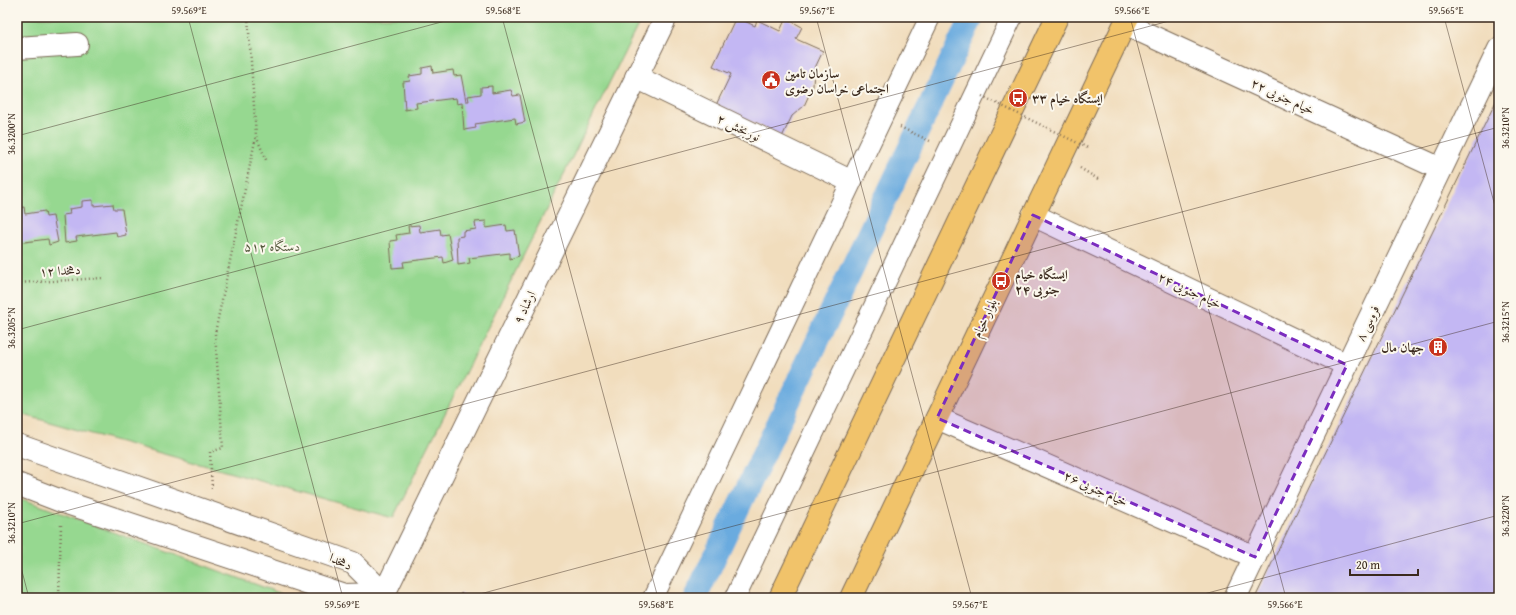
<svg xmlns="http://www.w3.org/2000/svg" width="1516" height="615" font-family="'Gentium Book Plus',Amiri,serif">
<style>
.green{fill:#96d890;stroke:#688157}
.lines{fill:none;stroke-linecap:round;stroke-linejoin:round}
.canal{stroke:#6babdf;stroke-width:24}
.building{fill:#c3b7f3}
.pedestrian-casing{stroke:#7b6956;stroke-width:22}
.minor-casing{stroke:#7b6956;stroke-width:24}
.primary-casing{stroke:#7b6956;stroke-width:24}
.path{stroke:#7b6956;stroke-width:2.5;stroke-dasharray:1 3;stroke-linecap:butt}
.pedestrian{stroke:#fff;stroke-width:20}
.minor{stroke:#fff;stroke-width:22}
.primary{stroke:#f1c36a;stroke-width:22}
.path-bridge{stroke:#7b6956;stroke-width:2.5;stroke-dasharray:1 3;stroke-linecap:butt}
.marked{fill:#7b2cbf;fill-opacity:0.2;stroke:#7b2cbf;stroke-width:3;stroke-dasharray:8 5;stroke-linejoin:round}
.ticks{fill:none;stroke:#3b2a1e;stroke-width:1;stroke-opacity:0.45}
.labels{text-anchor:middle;stroke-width:4;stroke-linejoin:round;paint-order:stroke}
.poi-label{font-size:13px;font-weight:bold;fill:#3b2a1e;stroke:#fbf7ec;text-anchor:start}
.street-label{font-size:13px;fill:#3b2a1e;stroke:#fbf7ec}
.park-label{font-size:13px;fill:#52563a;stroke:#fbf7ec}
.neatline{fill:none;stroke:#3b2a1e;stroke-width:1.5}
.ticks-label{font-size:10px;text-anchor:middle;fill:#3b2a1e}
</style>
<rect width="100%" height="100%" fill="#fbf7ec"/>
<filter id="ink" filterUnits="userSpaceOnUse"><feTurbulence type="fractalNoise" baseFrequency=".025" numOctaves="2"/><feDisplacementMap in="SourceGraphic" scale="8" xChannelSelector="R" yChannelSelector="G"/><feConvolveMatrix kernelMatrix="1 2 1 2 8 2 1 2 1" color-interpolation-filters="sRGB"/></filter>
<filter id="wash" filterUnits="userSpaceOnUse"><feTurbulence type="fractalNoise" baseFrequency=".012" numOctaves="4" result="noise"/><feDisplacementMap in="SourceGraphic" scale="16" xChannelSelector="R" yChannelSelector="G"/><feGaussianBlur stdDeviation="0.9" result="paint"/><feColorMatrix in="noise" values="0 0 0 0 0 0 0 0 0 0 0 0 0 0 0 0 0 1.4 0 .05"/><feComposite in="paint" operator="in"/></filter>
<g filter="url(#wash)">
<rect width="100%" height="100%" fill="#f1ddbd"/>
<g class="green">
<path d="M17,17H642L393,518L17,413Z"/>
<path d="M17,497L293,598H17Z"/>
</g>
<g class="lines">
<path class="canal" d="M695,598L972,17"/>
</g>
<g id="blocks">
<g class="building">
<path d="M736,17L755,26L757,20L780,31L786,18L802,27L796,39L823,51L814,70L813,86L804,106L792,116L782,137L716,105L731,74L713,66Z"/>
<path d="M432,66L433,73L453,70L454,76L461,75L466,101H469L468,96L481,94V87L492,86V93L511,90L513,96L520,95L525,122L516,124L515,118L475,124L476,128L464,130L462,103L457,104L456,98L416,103L417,108L405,110L403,82L410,81L409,76L422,74V68Z"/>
<path d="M1499,95V598H1255Z"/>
<path d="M93,200V206L113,204L114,209H122L126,235L117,237L116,232L76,237L77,241L65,243L63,215L70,214L69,209L82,207V201Z"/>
<path d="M24,207L25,214L45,211L46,217L53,216L58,242L49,245L48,239L17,243V208Z"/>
<path d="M486,221V228L506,225L507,231L515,230L519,256L510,259V253L469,258L470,263L458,265L457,237L463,236V231L476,229L475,222Z"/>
<path d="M419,225L420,232L440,229L441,235L448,234L453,260L444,263L443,257L403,262L404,267L392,268L390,241L397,240L396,235L409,233L408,226Z"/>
<path d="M461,593L466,598H460Z"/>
</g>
</g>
</g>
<g filter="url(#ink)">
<use href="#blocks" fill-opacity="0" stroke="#7b6956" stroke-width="1"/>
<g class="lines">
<defs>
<g id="pedestrian">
<path d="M653,598L930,17"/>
<path d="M735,598L1012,17"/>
</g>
<g id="minor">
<path d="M1125,24L1441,169"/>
<path d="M17,48L77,44"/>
<path d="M636,77L842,177"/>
<path d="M1033,215L1347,365"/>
<path d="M937,418L1255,557"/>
<path d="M17,445L353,563L384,594"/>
<path d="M17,484L61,501L344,595L384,594"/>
<path d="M382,598L666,17"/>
<path d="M1235,598L1499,49"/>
</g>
<g id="primary">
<path d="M780,598L1057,17"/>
<path d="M851,598L1128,17"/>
</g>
</defs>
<use href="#pedestrian" class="pedestrian-casing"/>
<use href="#minor" class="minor-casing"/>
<use href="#primary" class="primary-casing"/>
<g class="path">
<path d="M248,17L256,136L267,162"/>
<path d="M900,127L930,141"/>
<path d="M1080,168L1098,179"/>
<path d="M17,283L103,278"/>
<path d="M212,489L210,452L223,448L215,333L256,136"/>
<path d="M59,598L61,525"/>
</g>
<use href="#pedestrian" class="pedestrian"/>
<use href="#minor" class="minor"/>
<use href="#primary" class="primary"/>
<path class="path-bridge" d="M982,96L1088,148"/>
</g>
</g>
<path class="marked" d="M1033,215L1347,365L1255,557L937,418Z"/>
<path class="ticks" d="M188,17L343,598M502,17L658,598M816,17L972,598M1130,17L1286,598M1444,17L1499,221M17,136L460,17M17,330L1184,17M17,524L1499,127M17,552L29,598M465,598L1499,321M1189,598L1499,515"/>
<defs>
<symbol id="civic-disc" viewBox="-11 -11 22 22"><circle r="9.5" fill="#c8321e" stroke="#fbf7ec"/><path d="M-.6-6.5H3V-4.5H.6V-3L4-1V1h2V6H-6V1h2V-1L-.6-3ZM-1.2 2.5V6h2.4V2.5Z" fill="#fff"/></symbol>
<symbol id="bus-disc" viewBox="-11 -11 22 22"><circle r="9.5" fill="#c8321e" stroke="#fbf7ec"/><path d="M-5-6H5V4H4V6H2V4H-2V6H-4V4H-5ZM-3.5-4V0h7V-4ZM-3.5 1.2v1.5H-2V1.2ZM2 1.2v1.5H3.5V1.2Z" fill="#fff"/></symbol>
<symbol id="building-disc" viewBox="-11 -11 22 22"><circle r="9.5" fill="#c8321e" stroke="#fbf7ec"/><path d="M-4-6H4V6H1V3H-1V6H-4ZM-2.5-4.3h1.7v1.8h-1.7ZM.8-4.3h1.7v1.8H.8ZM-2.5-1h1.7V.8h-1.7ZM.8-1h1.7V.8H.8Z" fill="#fff"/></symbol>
</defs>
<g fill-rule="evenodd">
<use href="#civic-disc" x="760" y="69" width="22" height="22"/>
<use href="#bus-disc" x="1007" y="87" width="22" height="22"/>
<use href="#bus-disc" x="990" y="270" width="22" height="22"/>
<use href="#building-disc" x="1427" y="336" width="22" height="22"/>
</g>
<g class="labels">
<g class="poi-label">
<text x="785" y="78">سازمان تامین<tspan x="785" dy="15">اجتماعی خراسان رضوی</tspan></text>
<text x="1032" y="103">ایستگاه خیام ۳۳</text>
<text x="1015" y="279">ایستگاه خیام<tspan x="1015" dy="15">جنوبی ۲۴</tspan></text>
<text x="1424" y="352" text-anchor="end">جهان مال</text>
</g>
<g class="street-label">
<text transform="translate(1283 96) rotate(25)" y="5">خیام جنوبی ۲۲</text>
<text transform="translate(739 127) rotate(26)" y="5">نوربخش ۲</text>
<text transform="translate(60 270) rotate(-3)" y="5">دهخدا ۱۲</text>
<text transform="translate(1190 290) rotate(25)" y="5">خیام جنوبی ۲۴</text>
<text transform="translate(524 307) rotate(-64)" y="5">ارشاد ۹</text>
<text transform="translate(984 318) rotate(-65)" y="5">بلوار خیام</text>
<text transform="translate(1367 323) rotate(-64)" y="5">فروسی ۸</text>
<text transform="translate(1096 488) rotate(24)" y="5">خیام جنوبی ۲۶</text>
<text transform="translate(341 561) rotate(24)" y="5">دهخدا</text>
</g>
<g class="park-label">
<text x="272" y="251">۵۱۲ دستگاه</text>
</g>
</g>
<rect width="1516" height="615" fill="none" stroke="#fbf7ec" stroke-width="44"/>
<path d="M1350 569v6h68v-6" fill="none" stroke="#3b2a1e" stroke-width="2"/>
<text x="1356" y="569" font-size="12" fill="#3b2a1e" stroke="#fbf7ec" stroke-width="3" paint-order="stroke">20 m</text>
<rect x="22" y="22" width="1472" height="571" class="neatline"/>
<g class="ticks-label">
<text x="189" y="14">59.569°E</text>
<text x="503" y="14">59.568°E</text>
<text x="817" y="14">59.567°E</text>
<text x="1132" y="14">59.566°E</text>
<text x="1446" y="14">59.565°E</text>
<text transform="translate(1505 128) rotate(-90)" y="4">36.3210°N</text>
<text transform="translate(11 134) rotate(-90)" y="4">36.3200°N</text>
<text transform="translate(1505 322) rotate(-90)" y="4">36.3215°N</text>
<text transform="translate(11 328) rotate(-90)" y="4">36.3205°N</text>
<text transform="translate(1505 516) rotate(-90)" y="4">36.3220°N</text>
<text transform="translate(11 523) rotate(-90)" y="4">36.3210°N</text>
<text x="342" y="608">59.569°E</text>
<text x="656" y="608">59.568°E</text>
<text x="970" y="608">59.567°E</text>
<text x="1285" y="608">59.566°E</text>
</g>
</svg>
